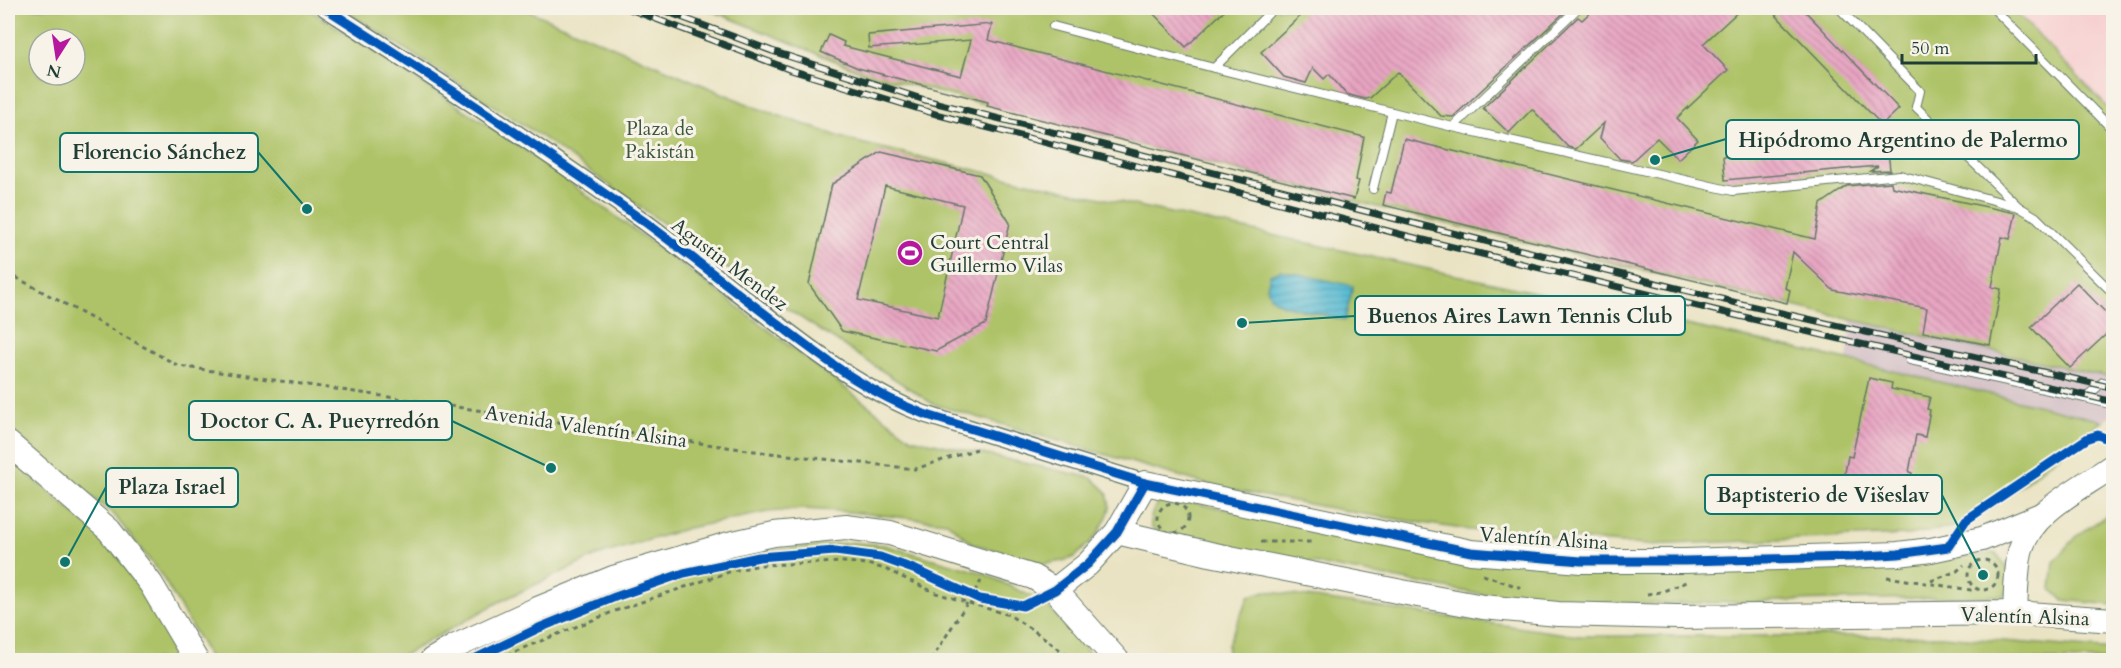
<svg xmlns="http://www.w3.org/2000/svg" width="2121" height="668" font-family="Cardo,serif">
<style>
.built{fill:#f7cfd0}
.industrial{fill:#d2bdc5}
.green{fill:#aec368;stroke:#66804e;stroke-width:1.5;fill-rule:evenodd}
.water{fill:url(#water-rules);stroke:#3a7c84;stroke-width:1.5}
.building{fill:url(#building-back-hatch);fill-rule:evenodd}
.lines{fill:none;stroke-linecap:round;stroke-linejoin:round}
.lane-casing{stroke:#676;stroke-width:10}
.street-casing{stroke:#676;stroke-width:19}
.secondary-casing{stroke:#676;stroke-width:26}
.path{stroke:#676;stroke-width:3;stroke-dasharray:4.5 4.5;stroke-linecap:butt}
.lane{stroke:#fff;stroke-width:8}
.street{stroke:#fff;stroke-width:16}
.secondary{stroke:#fff;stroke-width:24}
.rail-casing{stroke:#1f3d34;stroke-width:7}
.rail{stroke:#f7f3e8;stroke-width:4.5;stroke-dasharray:14;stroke-linecap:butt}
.cycleway-casing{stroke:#f7f3e8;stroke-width:13}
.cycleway{stroke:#0057b8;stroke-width:9}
.labels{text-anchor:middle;stroke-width:6;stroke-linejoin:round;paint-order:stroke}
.park-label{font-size:20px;fill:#3c583e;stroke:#f7f3e8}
.poi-label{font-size:20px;fill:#1f3d34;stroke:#f7f3e8;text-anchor:start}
.street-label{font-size:20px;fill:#1f3d34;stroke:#f7f3e8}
.leader{fill:none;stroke:#0f766e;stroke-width:2}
.callout-dot{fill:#0f766e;stroke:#f7f3e8;stroke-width:2}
.callout{fill:#f7f3e8;stroke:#0f766e;stroke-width:2}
.callout-label{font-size:21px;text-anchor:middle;font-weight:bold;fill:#1f3d34}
</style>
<defs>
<pattern id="water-rules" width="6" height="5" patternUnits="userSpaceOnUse" patternTransform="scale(1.5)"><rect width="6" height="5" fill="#55bad3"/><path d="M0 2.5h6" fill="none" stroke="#4698ac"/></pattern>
<pattern id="building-back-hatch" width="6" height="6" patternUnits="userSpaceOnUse" patternTransform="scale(1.5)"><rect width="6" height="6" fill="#e9a5c3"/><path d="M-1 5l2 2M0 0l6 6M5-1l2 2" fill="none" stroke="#bc889f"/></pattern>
</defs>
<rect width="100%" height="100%" fill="#f7f3e8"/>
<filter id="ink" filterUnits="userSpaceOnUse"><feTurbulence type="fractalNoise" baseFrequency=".0167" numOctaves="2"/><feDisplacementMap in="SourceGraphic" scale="12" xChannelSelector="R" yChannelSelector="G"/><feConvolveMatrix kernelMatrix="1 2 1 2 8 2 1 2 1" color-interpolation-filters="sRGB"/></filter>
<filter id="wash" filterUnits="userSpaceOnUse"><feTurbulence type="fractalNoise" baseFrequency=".008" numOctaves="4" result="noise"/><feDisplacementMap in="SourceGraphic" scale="24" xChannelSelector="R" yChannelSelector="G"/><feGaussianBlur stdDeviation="1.35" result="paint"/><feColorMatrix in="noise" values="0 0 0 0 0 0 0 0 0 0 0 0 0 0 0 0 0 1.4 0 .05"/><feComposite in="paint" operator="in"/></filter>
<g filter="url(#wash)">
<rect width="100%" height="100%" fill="#eae3c3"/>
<path class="built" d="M2012,8H2113V113L2042,38Z"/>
<path class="industrial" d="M1852,320L2113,378V413L2103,421L1847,360Z"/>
<g class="green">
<path d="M8,8H307L517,144L716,290L911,438L1092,478L1107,492L1110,508L1106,519L1097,535L1075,557L1062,561L1045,564L973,544L947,522L839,511L803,509L768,512L688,528L596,556L497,603L395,660H211L162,576L114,515L8,428ZM39,39H75V75H39Z"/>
<path d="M341,8H522L757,108L852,141L1014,179L1847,360L2103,421L1995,505L1957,526L1908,535L1645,545L1469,530L1363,514L1216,487L933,404L752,286L536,133Z"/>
<path d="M705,8H2012L2113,113V378L1852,320L1373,206L865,73Z"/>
<path d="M8,457L101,536L142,587L182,660H8Z"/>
<path d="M1166,497L1452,556L1901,565L1995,553C2007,564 2010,574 2009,590L2002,596L1660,604L1574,602L1473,593L1167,536L1159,533L1151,527C1150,512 1154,506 1166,497Z"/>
<path d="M2113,511V605L2063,600L2051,589L2054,562L2078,535Z"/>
<path d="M852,543L884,545L983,573L1045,603L1095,660H467L541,624L612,594L672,574L774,550Z"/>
<path d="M1265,591L1579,636H1942L2113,650V660H1227L1228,644L1249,596Z"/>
</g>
<path class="water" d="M1280,270L1353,286L1345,320L1283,305L1271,298L1267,287L1270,275Z"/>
<g id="blocks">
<g class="building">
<path d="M1148,8H1227L1186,47Z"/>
<path d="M1309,8H1569L1453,117L1441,116L1398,72L1370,98L1365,99L1346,94L1329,74L1324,79L1313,68L1306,83L1284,77L1261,52Z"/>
<path d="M1595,8H1742L1703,44L1728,70L1677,118L1698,140L1678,159L1657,138L1632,161L1620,159L1600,138L1604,123L1576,149L1568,147L1532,109L1509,133L1483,108L1578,17L1582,20Z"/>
<path d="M1769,8H1802L1899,109L1882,125Z"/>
<path d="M992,24L988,40L1364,137L1356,180L1359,181L1354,199L987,106L988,102L858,68L821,52L829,35L844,42L843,46L961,76L971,40L869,48L868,35Z"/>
<path d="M1404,139L1815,239L1821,204L1847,186L1891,182L1892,187L2016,213L2010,239L2002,237L1992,287L2001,289L1990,345L1923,332L1927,308L1833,290L1793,252L1785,288L1790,290L1787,303L1383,205L1386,192L1391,193Z"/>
<path d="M1887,141L1890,170L1870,171L1878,166L1725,180L1723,156Z"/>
<path d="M881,152L980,175L1010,223L986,324L936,351L842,331L809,284L832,184ZM885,186L963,205L938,317L858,300Z"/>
<path d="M2077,283L2114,321V327L2070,368L2031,327Z"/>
<path d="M1869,378L1892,383L1891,389L1930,397L1927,409L1930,410L1925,437L1916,435L1909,472L1912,473L1908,494L1898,492L1896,504L1860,497V494L1848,491L1850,479L1844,478L1848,456L1852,457Z"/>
</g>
</g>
</g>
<g filter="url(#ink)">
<use href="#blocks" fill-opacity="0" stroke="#676" stroke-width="1.5"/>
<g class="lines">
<defs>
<g id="lane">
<path d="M1839,8L1920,91L1916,107L2019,207L2036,217L2114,294"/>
<path d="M1993,8L2114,131"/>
<path d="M1053,26L1214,68L1453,127L1733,191L1900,175L2019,207"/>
<path d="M1214,68L1274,8"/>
<path d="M1453,127L1578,8"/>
<path d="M1373,189L1392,112"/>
<path d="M1910,360L2085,398"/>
<path d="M2114,385L2103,382L2085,398L2114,405"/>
</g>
<path id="street" d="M325,8C433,77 540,147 645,222C691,256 736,292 782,327C830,363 867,392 924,414L1145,483"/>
<g id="secondary">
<path d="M8,443L109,530L151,584L196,660"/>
<path d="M1117,532L1210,554L1407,593L1483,607L1558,614L1677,617L2015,613L2114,620"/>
<path d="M1055,590L1088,564L1117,532L1145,483L1471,552L1581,561H1685L1898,554L1931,550L1982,539L2043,514"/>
<path d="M2015,613C2016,593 2016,571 2020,552C2030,511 2082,488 2114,465"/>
<path d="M432,660L454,647L535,610L613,578L729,544L774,534L846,527L890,533L1033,577L1055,590L1117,660"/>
</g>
</defs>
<use href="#lane" class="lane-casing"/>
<use href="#street" class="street-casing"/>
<use href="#secondary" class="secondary-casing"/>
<g class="path">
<path d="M591,8H593"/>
<path d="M8,273L179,366L761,452L915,469L977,449"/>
<path d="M8,480L15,475"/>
<circle cx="1173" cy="518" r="15"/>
<path d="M1261,542H1314"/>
<circle cx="1983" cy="575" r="15"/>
<path d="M1483,575L1522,588"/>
<path d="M1887,577L1971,590L1976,589"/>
<path d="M1931,581L1957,571L1964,565"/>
<path d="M1647,594L1661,592L1686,582"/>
<path d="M499,660L521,649L615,611L732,571L760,565L844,562L867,564L885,569L936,593L1009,615L1042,636L1073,660"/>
<path d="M931,660L981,581"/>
</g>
<use href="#lane" class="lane"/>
<use href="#street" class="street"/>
<use href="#secondary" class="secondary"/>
<defs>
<g id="rail">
<path d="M627,8L791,70L939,115L1411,237L1735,315L2114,402"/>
<path d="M657,8L772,51L925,100L1416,224L1737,303L2114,388"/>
</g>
</defs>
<use href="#rail" class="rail-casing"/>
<use href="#rail" class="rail"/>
<defs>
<g id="cycleway">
<path d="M325,8C433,77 540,147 645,222C691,256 736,292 782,327C830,363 867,392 924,414L1145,483L1471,552L1581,561H1685L1849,557L1898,554L1948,547L1966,520L2088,438L2098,435L2114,442"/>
<path d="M472,660L539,628L615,597L684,573L759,557L835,551L880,557L916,570L980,599L1023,606L1055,590L1088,564L1117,532L1145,483"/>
</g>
</defs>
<use href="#cycleway" class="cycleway-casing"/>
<use href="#cycleway" class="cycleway"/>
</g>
</g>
<defs>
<symbol id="stadium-disc" viewBox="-11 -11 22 22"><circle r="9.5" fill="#b5179e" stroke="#f7f3e8"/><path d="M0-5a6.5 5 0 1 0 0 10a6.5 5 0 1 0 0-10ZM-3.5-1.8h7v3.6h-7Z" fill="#fff"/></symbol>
</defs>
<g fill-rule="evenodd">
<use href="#stadium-disc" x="895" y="238" width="30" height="30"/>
</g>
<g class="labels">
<g class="park-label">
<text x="660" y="135">Plaza de<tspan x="660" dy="23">Pakistán</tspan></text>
</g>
<g class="poi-label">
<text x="930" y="249">Court Central<tspan x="930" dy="23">Guillermo Vilas</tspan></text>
</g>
<g class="street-label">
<text transform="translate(730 264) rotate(37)" y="7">Agustin Mendez</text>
<text transform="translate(586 426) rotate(8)" y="7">Avenida Valentín Alsina</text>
<text transform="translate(1544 538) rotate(4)" y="7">Valentín Alsina</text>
<text transform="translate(2025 616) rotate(2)" y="7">Valentín Alsina</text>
</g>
</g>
<path class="leader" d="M1655 160L1726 139M307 209L258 152M1242 323L1355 316M551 468L452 421M65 562L106 487M1983 575L1942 495"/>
<g class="callout-dot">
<circle cx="1655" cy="160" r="6"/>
<circle cx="307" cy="209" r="6"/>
<circle cx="1242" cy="323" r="6"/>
<circle cx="551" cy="468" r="6"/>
<circle cx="65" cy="562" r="6"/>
<circle cx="1983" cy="575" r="6"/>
</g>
<g class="callout">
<rect x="1726" y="120" width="353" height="39" rx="6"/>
<rect x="60" y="133" width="198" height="39" rx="6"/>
<rect x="1355" y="296" width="330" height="39" rx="6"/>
<rect x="189" y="401" width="263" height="39" rx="6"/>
<rect x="106" y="468" width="132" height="39" rx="6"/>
<rect x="1705" y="475" width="237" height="39" rx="6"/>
</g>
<g class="callout-label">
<text x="1903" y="147">Hipódromo Argentino de Palermo</text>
<text x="159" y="159">Florencio Sánchez</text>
<text x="1520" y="323">Buenos Aires Lawn Tennis Club</text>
<text x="320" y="428">Doctor C. A. Pueyrredón</text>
<text x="172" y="494">Plaza Israel</text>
<text x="1823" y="502">Baptisterio de Višeslav</text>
</g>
<rect width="2121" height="668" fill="none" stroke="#f7f3e8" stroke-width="30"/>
<g transform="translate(57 57) rotate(192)"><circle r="28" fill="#f7f3e8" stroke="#a1aaa0" stroke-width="1.5"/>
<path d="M0-4.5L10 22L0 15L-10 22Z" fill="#b5179e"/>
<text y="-9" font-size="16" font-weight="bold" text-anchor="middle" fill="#1f3d34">N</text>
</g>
<path d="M1902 54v9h134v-9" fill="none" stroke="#1f3d34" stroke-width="3"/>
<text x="1911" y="54" font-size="18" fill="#1f3d34" stroke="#f7f3e8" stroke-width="4.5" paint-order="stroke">50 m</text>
</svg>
